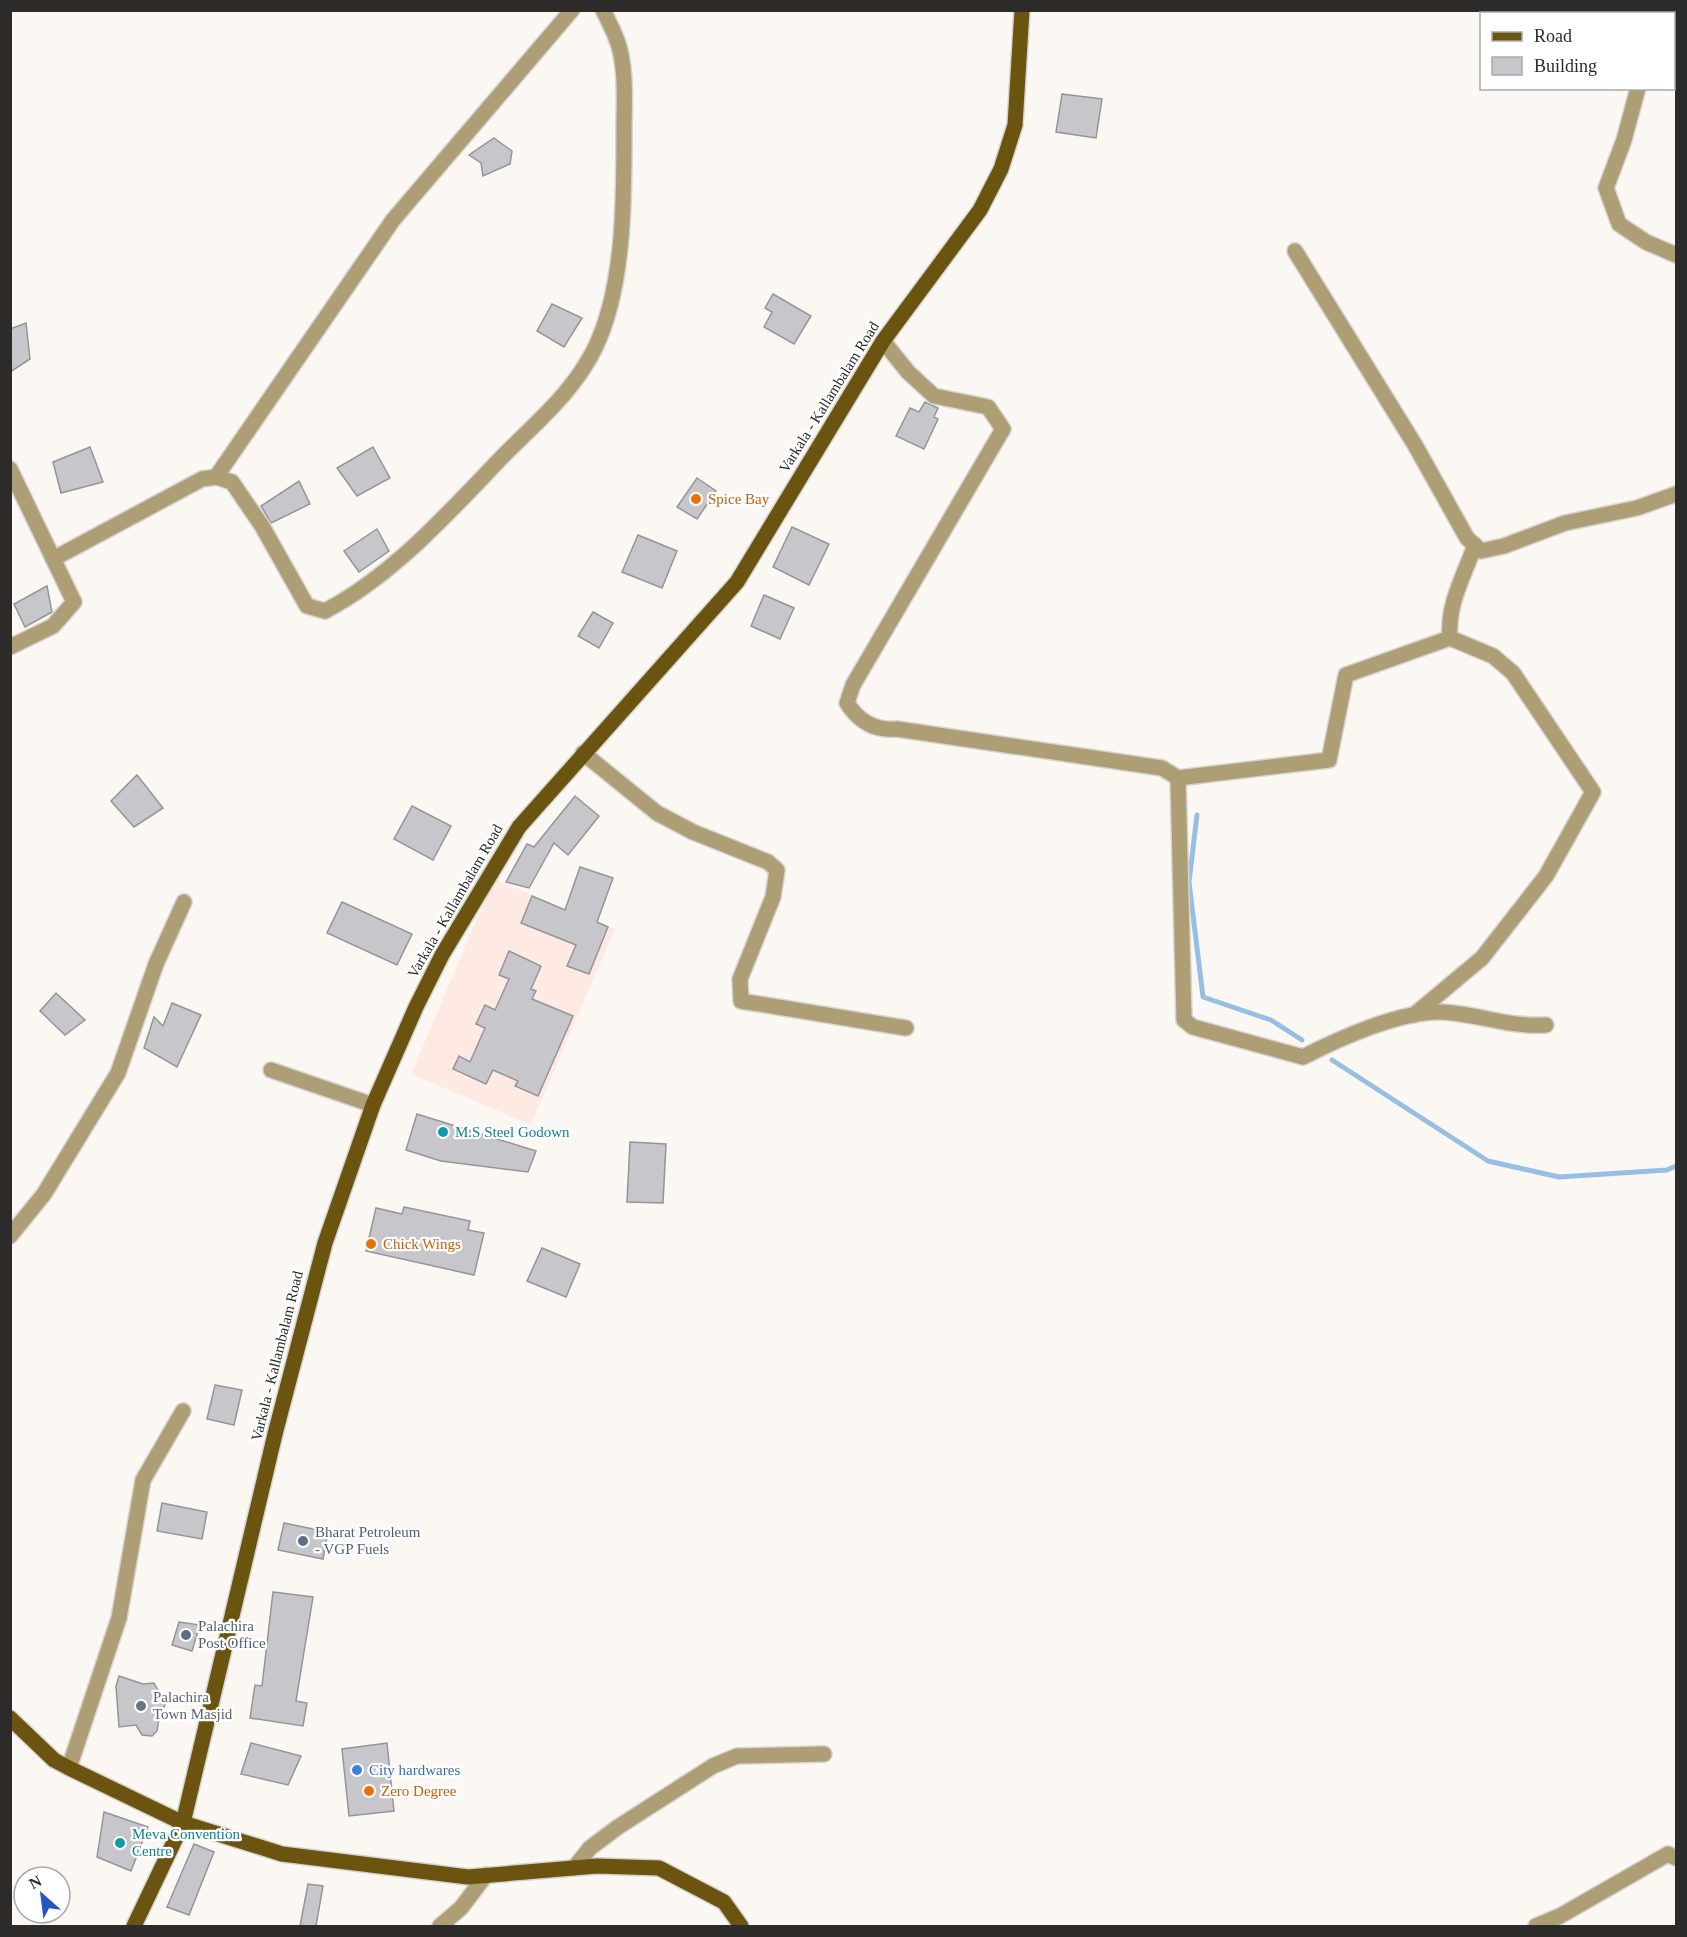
<svg xmlns="http://www.w3.org/2000/svg" width="1687" height="1937" font-family="Georgia,serif">
<style>
.education{fill:#fee9e3}
.lines{fill:none;stroke-linecap:round;stroke-linejoin:round}
.stream{stroke:#97bfe4;stroke-width:5}
.building{fill:#c7c6ca;stroke:#959599;stroke-width:1.5}
.minor-casing{stroke:#d6d3d0;stroke-width:18}
.major-casing{stroke:#d6d3d0;stroke-width:18}
.minor{stroke:#ae9e76;stroke-width:15}
.major{stroke:#6b540f;stroke-width:15}
.food-dot{fill:#e8710a;stroke:#fff;stroke-width:2}
.culture-dot{fill:#0f9aa8;stroke:#fff;stroke-width:2}
.service-dot{fill:#5c6f8a;stroke:#fff;stroke-width:2}
.worship-dot{fill:#6b7280;stroke:#fff;stroke-width:2}
.shop-dot{fill:#3f7fe0;stroke:#fff;stroke-width:2}
.labels{text-anchor:middle;stroke-width:4.5;stroke-linejoin:round;paint-order:stroke}
.street-label{font-size:15px;fill:#2c2b2a;stroke:#fff}
.food-label{font-size:15px;fill:#c56008;stroke:#fff;text-anchor:start}
.culture-label{font-size:15px;fill:#0d838f;stroke:#fff;text-anchor:start}
.service-label{font-size:15px;fill:#4e5e75;stroke:#fff;text-anchor:start}
.worship-label{font-size:15px;fill:#5b616d;stroke:#fff;text-anchor:start}
.shop-label{font-size:15px;fill:#366cbe;stroke:#fff;text-anchor:start}
</style>
<rect width="100%" height="100%" fill="#fbf8f4"/>
<path class="education" d="M494,879L615,929L531,1125L411,1074Z"/>
<g class="lines">
<g class="stream">
<path d="M1197,815L1189,882L1203,997L1271,1020L1302,1040"/>
<path d="M1332,1060L1488,1161L1559,1177L1667,1170L1676,1166"/>
</g>
</g>
<g class="building">
<path d="M1062,94L1102,99L1096,138L1056,132Z"/>
<path d="M494,138L512,151L510,164L483,176L481,163L469,155Z"/>
<path d="M773,294L811,316L794,344L764,327L772,312L765,308Z"/>
<path d="M552,304L582,318L564,347L537,331Z"/>
<path d="M26,323L30,359L10,372V329Z"/>
<path d="M925,402L938,408L934,417L938,419L924,449L896,436L910,408L919,412Z"/>
<path d="M90,447L103,482L61,493L53,462Z"/>
<path d="M373,447L390,478L357,496L337,468Z"/>
<path d="M697,478L716,491L697,519L677,507Z"/>
<path d="M299,481L310,504L271,523L261,506Z"/>
<path d="M792,527L829,544L809,585L773,567Z"/>
<path d="M377,529L389,551L359,572L344,551Z"/>
<path d="M638,535L677,551L662,588L622,572Z"/>
<path d="M47,586L52,612L25,627L14,604Z"/>
<path d="M764,595L794,608L780,639L751,626Z"/>
<path d="M593,612L613,623L599,648L578,636Z"/>
<path d="M137,775L163,808L134,827L111,801Z"/>
<path d="M575,796L599,816L568,855L554,843L529,888L506,882L527,844L534,847Z"/>
<path d="M412,806L451,826L433,860L394,839Z"/>
<path d="M580,867L613,878L597,922L608,927L589,974L567,966L576,945L521,923L532,896L565,910Z"/>
<path d="M342,902L412,934L397,965L327,933Z"/>
<path d="M509,951L541,966L531,989L536,991L532,999L573,1016L538,1096L515,1086L518,1081L493,1070L486,1084L453,1069L459,1056L470,1062L485,1028L476,1024L485,1005L495,1010L509,979L499,975Z"/>
<path d="M56,993L85,1020L65,1035L40,1011Z"/>
<path d="M172,1003L201,1015L177,1067L144,1048L154,1017L163,1026Z"/>
<path d="M417,1114L536,1151L528,1172L441,1161L406,1150Z"/>
<path d="M630,1142L666,1144L663,1203L627,1202Z"/>
<path d="M404,1207L470,1221L468,1230L484,1233L474,1275L366,1251L376,1208L402,1214Z"/>
<path d="M542,1248L580,1264L566,1297L527,1281Z"/>
<path d="M215,1385L242,1390L234,1425L207,1419Z"/>
<path d="M162,1503L207,1512L202,1539L157,1531Z"/>
<path d="M284,1523L328,1532L323,1559L278,1550Z"/>
<path d="M273,1592L313,1597L296,1701L307,1703L303,1726L250,1718L255,1685L262,1686Z"/>
<path d="M179,1622L200,1625L192,1651L172,1645Z"/>
<path d="M119,1676L143,1684L154,1683L160,1694L164,1695L165,1705L160,1713L157,1731L152,1736L142,1735L136,1725L119,1727L116,1686Z"/>
<path d="M251,1743L301,1756L288,1785L241,1774Z"/>
<path d="M387,1743L394,1811L349,1816L342,1749Z"/>
<path d="M104,1812L148,1827L131,1871L97,1857Z"/>
<path d="M194,1844L214,1852L189,1915L167,1907Z"/>
<path d="M308,1884L323,1886L316,1926H300Z"/>
</g>
<g class="lines">
<defs>
<g id="minor">
<path d="M1658,14L1659,10"/>
<path d="M1638,88L1624,140L1606,188L1619,224L1646,242L1676,255"/>
<path d="M1295,251L1415,445L1467,538L1481,551L1504,546L1565,523L1637,508L1676,494"/>
<path d="M883,341L908,372L934,396L988,407L1003,429L853,685L847,703C859,722 875,731 897,729L1162,768L1178,778L1184,1020L1193,1027L1303,1057C1338,1039 1402,1010 1442,1012C1479,1014 1506,1027 1546,1025"/>
<path d="M10,469L74,602L53,626L10,647"/>
<path d="M216,477L393,220L572,10"/>
<path d="M53,559L202,479L216,477L232,482L262,526L307,606L325,611C395,574 450,511 505,454C538,421 574,391 595,348C625,286 624,197 624,129C624,107 626,83 622,61C620,43 611,26 603,10"/>
<path d="M583,753L657,813L693,832L768,862L777,870L773,897L740,979L741,1001L906,1028"/>
<path d="M1178,778L1329,760L1346,675L1450,638"/>
<path d="M1414,1015L1482,958L1546,876L1593,792L1513,673L1493,656L1450,638C1447,604 1464,576 1475,545"/>
<path d="M271,1070L373,1105"/>
<path d="M10,1236L44,1194L118,1073L156,964L184,902"/>
<path d="M69,1768L119,1618L143,1480L183,1411"/>
<path d="M574,1868L590,1848L618,1827L713,1766L737,1756L824,1754"/>
<path d="M440,1926L461,1908L486,1875"/>
<path d="M1536,1926L1560,1916L1668,1854L1676,1858"/>
</g>
<g id="major">
<path d="M10,1718L54,1760L69,1768L183,1823L282,1854L468,1877L597,1866L659,1868L724,1902L741,1926"/>
<path d="M134,1926L183,1823L275,1434L325,1243L373,1105L416,1007L442,955L519,827L737,582L883,341L980,210L1001,169L1015,125L1022,10"/>
</g>
</defs>
<use href="#minor" class="minor-casing"/>
<use href="#major" class="major-casing"/>
<use href="#minor" class="minor"/>
<use href="#major" class="major"/>
</g>
<g class="food-dot">
<circle cx="696" cy="499" r="6"/>
<circle cx="371" cy="1244" r="6"/>
<circle cx="369" cy="1791" r="6"/>
</g>
<g class="culture-dot">
<circle cx="443" cy="1132" r="6"/>
<circle cx="120" cy="1843" r="6"/>
</g>
<g class="service-dot">
<circle cx="303" cy="1541" r="6"/>
<circle cx="186" cy="1635" r="6"/>
</g>
<circle class="worship-dot" cx="141" cy="1706" r="6"/>
<circle class="shop-dot" cx="357" cy="1770" r="6"/>
<g class="labels">
<g class="street-label">
<text transform="translate(829 397) rotate(-58)" y="5">Varkala - Kallambalam Road</text>
<text transform="translate(455 901) rotate(-60)" y="5">Varkala - Kallambalam Road</text>
<text transform="translate(277 1356) rotate(-76)" y="5">Varkala - Kallambalam Road</text>
</g>
<g class="food-label">
<text x="708" y="504">Spice Bay</text>
<text x="383" y="1249">Chick Wings</text>
<text x="381" y="1796">Zero Degree</text>
</g>
<g class="culture-label">
<text x="455" y="1137">M.S Steel Godown</text>
<text x="132" y="1839">Meva Convention<tspan x="132" dy="17">Centre</tspan></text>
</g>
<g class="service-label">
<text x="315" y="1537">Bharat Petroleum<tspan x="315" dy="17">- VGP Fuels</tspan></text>
<text x="198" y="1631">Palachira<tspan x="198" dy="17">Post Office</tspan></text>
</g>
<g class="worship-label">
<text x="153" y="1702">Palachira<tspan x="153" dy="17">Town Masjid</tspan></text>
</g>
<g class="shop-label">
<text x="369" y="1775">City hardwares</text>
</g>
</g>
<rect width="1687" height="1937" fill="none" stroke="#2c2b2a" stroke-width="24"/>
<rect x="1480" y="12" width="195" height="78" fill="#ffffff" stroke="#abaaaa" stroke-width="1.5"/>
<rect x="1492" y="32" width="30" height="9" fill="#6b540f" stroke="#abaaaa" stroke-width="1.5"/>
<text x="1534" y="42" font-size="18" fill="#2c2b2a">Road</text>
<rect x="1492" y="57" width="30" height="18" fill="#c7c6ca" stroke="#abaaaa" stroke-width="1.5"/>
<text x="1534" y="72" font-size="18" fill="#2c2b2a">Building</text>
<g transform="translate(42 1895) rotate(332)"><circle r="28" fill="#ffffff" stroke="#abaaaa" stroke-width="1.5"/>
<path d="M0-4.5L10 22L0 15L-10 22Z" fill="#2555c3"/>
<text y="-9" font-size="16" font-weight="bold" text-anchor="middle" fill="#2c2b2a">N</text>
</g>
</svg>
